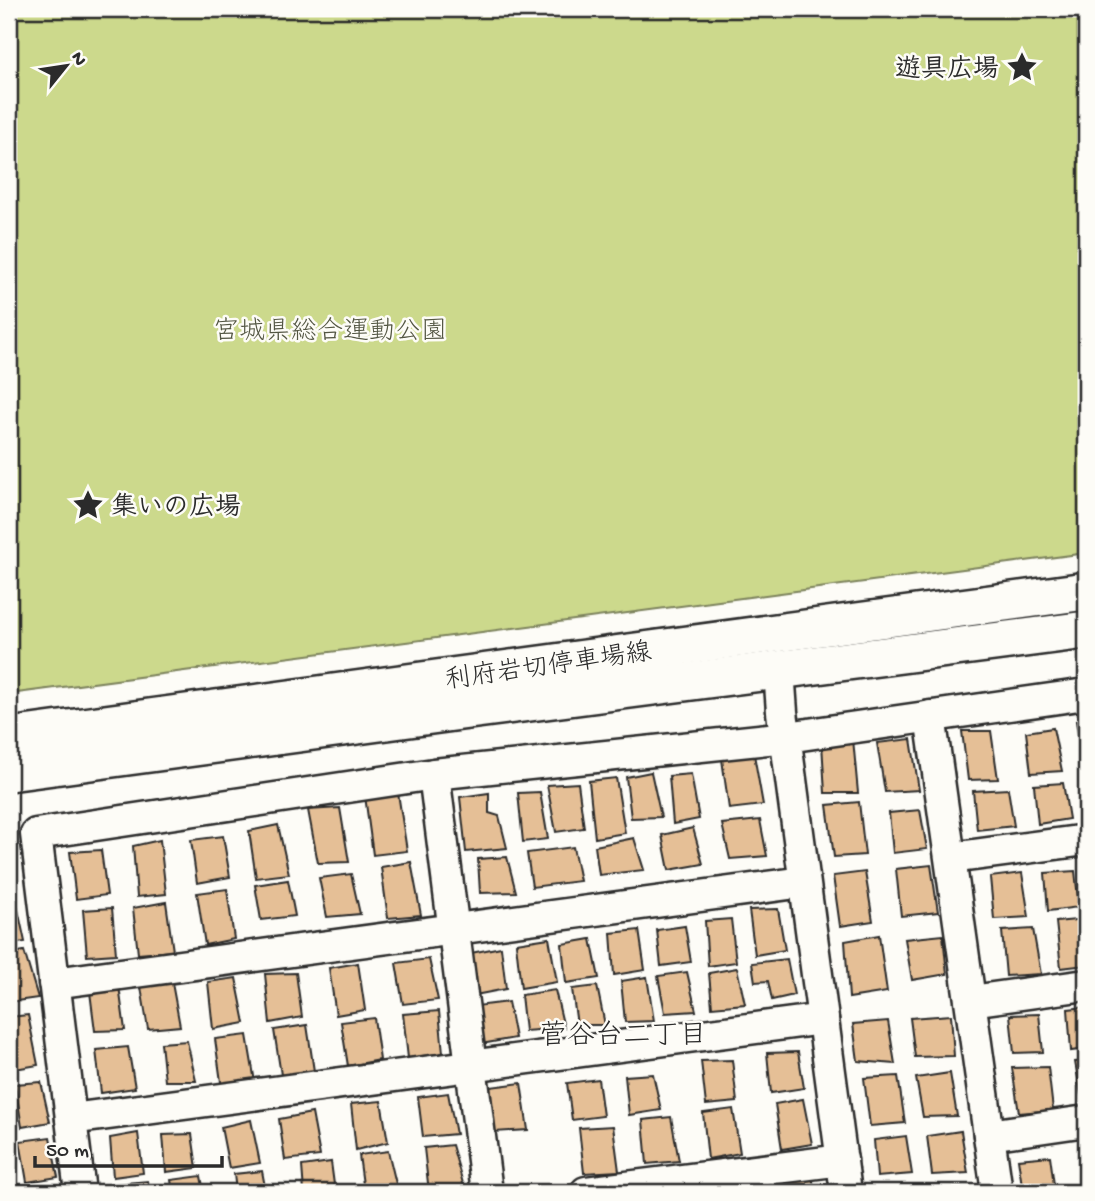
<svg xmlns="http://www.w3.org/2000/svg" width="1095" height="1201" font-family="'Gochi Hand','Klee One',sans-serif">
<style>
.green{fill:#ccd98c;stroke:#7c825c;stroke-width:2}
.building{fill:#e5bf96;stroke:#2b2b2b;stroke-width:2}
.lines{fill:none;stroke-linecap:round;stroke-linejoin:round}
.minor-casing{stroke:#2b2b2b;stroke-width:35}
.major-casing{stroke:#2b2b2b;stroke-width:42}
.minor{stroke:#fdfcf7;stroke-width:30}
.major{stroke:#fdfcf7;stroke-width:37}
.labels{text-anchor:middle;stroke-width:5;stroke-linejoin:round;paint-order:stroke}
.poi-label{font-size:26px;font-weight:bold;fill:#2b2b2b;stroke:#fdfcf7;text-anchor:end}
.park-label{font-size:26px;fill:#535643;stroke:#fdfcf7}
.street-label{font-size:26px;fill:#2b2b2b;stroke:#fdfcf7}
.neighbourhood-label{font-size:28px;fill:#2b2b2b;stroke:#fdfcf7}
</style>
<rect width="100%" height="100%" fill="#fdfcf7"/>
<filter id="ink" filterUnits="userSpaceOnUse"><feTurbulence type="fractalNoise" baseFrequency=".0143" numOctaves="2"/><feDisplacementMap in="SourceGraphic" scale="14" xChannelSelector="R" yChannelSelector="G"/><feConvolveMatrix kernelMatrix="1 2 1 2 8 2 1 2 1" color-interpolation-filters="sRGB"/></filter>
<g filter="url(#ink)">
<path class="green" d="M9,9H1086V553L9,694Z"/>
<g class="building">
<path d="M1086,720V760H1082L1076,721Z"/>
<path d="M1053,728L1062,771L1031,773L1026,732Z"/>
<path d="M962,731H991L998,779L968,780Z"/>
<path d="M853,739L858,793H825L822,743Z"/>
<path d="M911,739L919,790L885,792L877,743Z"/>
<path d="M753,749L763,805L729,809L721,752Z"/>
<path d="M651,772L661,817L631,818L626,777Z"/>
<path d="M691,774L699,819L673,824L669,776Z"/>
<path d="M616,778L625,833L595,838L589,781Z"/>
<path d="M578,783L584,828L556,832L547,785Z"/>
<path d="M1063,783L1069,819L1038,824L1034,785Z"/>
<path d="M1008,789L1014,826L977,830L973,791Z"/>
<path d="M540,792L548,839L523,842L518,793Z"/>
<path d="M398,793L407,851L373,855L365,796Z"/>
<path d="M489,793V813L499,816L507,848L466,852L460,797Z"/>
<path d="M859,802L865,855L834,857L827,805Z"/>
<path d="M340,808L349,862L318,863L308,810Z"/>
<path d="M920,810L927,849L893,853L889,813Z"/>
<path d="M760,820L767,856L730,859L722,824Z"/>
<path d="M278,825L289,874L256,878L249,831Z"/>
<path d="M693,828L703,864L669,870L662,835Z"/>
<path d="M223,836L230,877L197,883L191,840Z"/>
<path d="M634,838L644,870L599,875L595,846Z"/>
<path d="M160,840L166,894L137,897L133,846Z"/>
<path d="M9,845L18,886L9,887Z"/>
<path d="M573,847L580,881L532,887L527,853Z"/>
<path d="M101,850L107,895L76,899L70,852Z"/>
<path d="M507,857L516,892L480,893L478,859Z"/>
<path d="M411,862L421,915L388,918L381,867Z"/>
<path d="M931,865L938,912L901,916L896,869Z"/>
<path d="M1075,871L1079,907L1048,911L1045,873Z"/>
<path d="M865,872L873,921L840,926L833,876Z"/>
<path d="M1022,873L1029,917L994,919L990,877Z"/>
<path d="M351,874L360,914L327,917L319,878Z"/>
<path d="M288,880L295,916L261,920L255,885Z"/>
<path d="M227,889L234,939L205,945L197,893Z"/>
<path d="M166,902L173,951L138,954L133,908Z"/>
<path d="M17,905L25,942L9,944V907Z"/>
<path d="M112,908L116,954L87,956L83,910Z"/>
<path d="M778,909L785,950L755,955L749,910Z"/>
<path d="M731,919L736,962L708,966L705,921Z"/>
<path d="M1086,919V965L1061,968L1056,922Z"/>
<path d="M685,926L691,962L661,966L657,930Z"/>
<path d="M1033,929L1041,974L1006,976L1002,931Z"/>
<path d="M639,930L645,970L614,975L611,933Z"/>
<path d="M879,935L887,992L849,998L845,941Z"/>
<path d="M943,935L947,974L912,980L905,939Z"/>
<path d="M549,938L557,982L521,988L516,943Z"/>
<path d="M591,939L599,978L566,983L562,944Z"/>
<path d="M501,947L506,989L475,995L471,953Z"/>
<path d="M24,951L38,998L9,1002V954Z"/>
<path d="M429,959L438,1000L403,1004L396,963Z"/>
<path d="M787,959L794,995L772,1000L768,981L755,982L752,963Z"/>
<path d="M358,963L365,1010L336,1015L329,968Z"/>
<path d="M737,968L745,1004L712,1007L709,973Z"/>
<path d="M687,972L696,1011L665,1013L658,976Z"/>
<path d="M296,973L302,1017L270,1023L265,974Z"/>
<path d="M647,977L654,1021L625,1022L621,981Z"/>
<path d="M236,978L245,1023L213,1029L208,982Z"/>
<path d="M172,983L180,1026L148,1029L141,987Z"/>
<path d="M119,986L125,1030L95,1031L90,992Z"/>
<path d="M597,986L605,1025H577L572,989Z"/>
<path d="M555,990L564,1028L525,1031L521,995Z"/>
<path d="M508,1002L515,1038L481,1044L476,1006Z"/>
<path d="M1086,1007V1049L1071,1051L1068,1009Z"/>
<path d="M439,1011L443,1053L408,1058L403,1014Z"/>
<path d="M1039,1014L1043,1052L1014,1053L1010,1015Z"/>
<path d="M28,1015L38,1065L9,1070V1017Z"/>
<path d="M951,1015L954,1056L915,1057L910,1018Z"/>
<path d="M374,1018L380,1060L348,1066L341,1022Z"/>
<path d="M888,1021L895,1064L858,1061L853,1024Z"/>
<path d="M307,1025L314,1071L281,1075L274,1030Z"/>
<path d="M247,1035L255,1082L222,1089L215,1039Z"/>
<path d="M187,1041L196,1081H165L161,1043Z"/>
<path d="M128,1047L135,1088L101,1093L96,1050Z"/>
<path d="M798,1052L804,1088L771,1093L767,1053Z"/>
<path d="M732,1060L737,1102L706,1105L701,1061Z"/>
<path d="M1086,1061V1107H1083L1075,1062Z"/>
<path d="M1048,1067L1053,1110L1019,1113L1012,1068Z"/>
<path d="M950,1073L957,1116L923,1117L916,1078Z"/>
<path d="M653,1074L661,1110L629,1115L625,1076Z"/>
<path d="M898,1076L905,1123L870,1126L864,1078Z"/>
<path d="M598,1079L603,1116L572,1120L567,1083Z"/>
<path d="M41,1082L50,1122L22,1127L15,1084Z"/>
<path d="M521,1083L528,1130L494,1132L490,1087Z"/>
<path d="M448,1093L456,1134L423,1137L418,1097Z"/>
<path d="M803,1099L812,1144L782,1149L775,1104Z"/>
<path d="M381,1101L388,1142L356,1150L351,1104Z"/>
<path d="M733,1109L740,1153L708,1159L703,1113Z"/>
<path d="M312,1113L320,1156L285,1160L279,1119Z"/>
<path d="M671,1117L679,1161L647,1164L643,1120Z"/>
<path d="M251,1120L260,1163L229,1168L221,1127Z"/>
<path d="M613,1126L619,1171L584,1173L579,1128Z"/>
<path d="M961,1131L968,1173L932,1175L927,1136Z"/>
<path d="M138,1133L143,1173L113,1177L110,1138Z"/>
<path d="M192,1134L197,1168L166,1172L163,1135Z"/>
<path d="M906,1136L912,1174L877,1177L874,1140Z"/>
<path d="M50,1137L58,1177L27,1182L20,1141Z"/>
<path d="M452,1145L464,1187L429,1192L424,1148Z"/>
<path d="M1086,1150V1191H1085L1079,1151Z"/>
<path d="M388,1151L398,1192H364L359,1155Z"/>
<path d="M1050,1156L1055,1192H1023L1018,1159Z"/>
<path d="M331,1162L335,1192H304L302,1166Z"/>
<path d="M262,1171L266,1192H236L234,1174Z"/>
<path d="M201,1176L204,1192H173L171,1180Z"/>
<path d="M812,1176L815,1192H790L789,1179Z"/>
<path d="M148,1181L150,1192H116L115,1184Z"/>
<path d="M972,1187L973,1192H941V1188Z"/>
<path d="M749,1189L750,1192H721V1191Z"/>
<path d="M914,1189L915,1192L882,1191Z"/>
</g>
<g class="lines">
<defs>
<g id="minor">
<path d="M779,670L782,712L846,1192"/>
<path d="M930,716L997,1192"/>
<path d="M434,774L487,1192"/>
<path d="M951,858L1086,840"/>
<path d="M54,983L804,882"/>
<path d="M971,1001L1086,985"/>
<path d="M71,1119L823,1019"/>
<path d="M989,1135L1086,1121"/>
<path d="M80,1192L36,834L434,774L787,737L1086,694"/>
<path d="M586,1192L842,1160"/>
</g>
<g id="major">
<path d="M9,737L1086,591"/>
<path d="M9,772L461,711L1086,630"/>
</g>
</defs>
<use href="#minor" class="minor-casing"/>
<use href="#major" class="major-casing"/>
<use href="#minor" class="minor"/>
<use href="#major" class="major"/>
</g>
</g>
<defs>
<symbol id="sight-bare" viewBox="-9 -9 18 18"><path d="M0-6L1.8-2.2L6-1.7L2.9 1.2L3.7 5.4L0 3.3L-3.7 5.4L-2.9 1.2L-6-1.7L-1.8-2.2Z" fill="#2b2b2b" stroke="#fdfcf7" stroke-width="2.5" paint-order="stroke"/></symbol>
</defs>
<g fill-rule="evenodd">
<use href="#sight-bare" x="1000" y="45" width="44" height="44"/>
<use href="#sight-bare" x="66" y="483" width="44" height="44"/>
</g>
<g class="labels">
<g class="poi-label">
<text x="999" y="76">遊具広場</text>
<text x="111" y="514" text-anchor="start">集いの広場</text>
</g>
<g class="park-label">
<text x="330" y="338">宮城県総合運動公園</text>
</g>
<g class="street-label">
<text transform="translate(548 664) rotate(-8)" y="9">利府岩切停車場線</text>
</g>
<g class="neighbourhood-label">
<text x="623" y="1043">菅谷台二丁目</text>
</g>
</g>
<rect width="1095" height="1201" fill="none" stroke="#fdfcf7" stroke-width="35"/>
<rect x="18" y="18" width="1060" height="1166" fill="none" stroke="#2b2b2b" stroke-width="2.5" filter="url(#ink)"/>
<g transform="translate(66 66) rotate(60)" stroke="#fdfcf7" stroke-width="5" paint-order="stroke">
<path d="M0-5L12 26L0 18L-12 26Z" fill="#2b2b2b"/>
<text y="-10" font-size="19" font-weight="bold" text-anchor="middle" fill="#2b2b2b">N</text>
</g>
<path d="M35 1156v10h187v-10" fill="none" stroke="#2b2b2b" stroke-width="3.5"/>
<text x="46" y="1156" font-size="21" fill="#2b2b2b" stroke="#fdfcf7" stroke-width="5" paint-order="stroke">50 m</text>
</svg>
